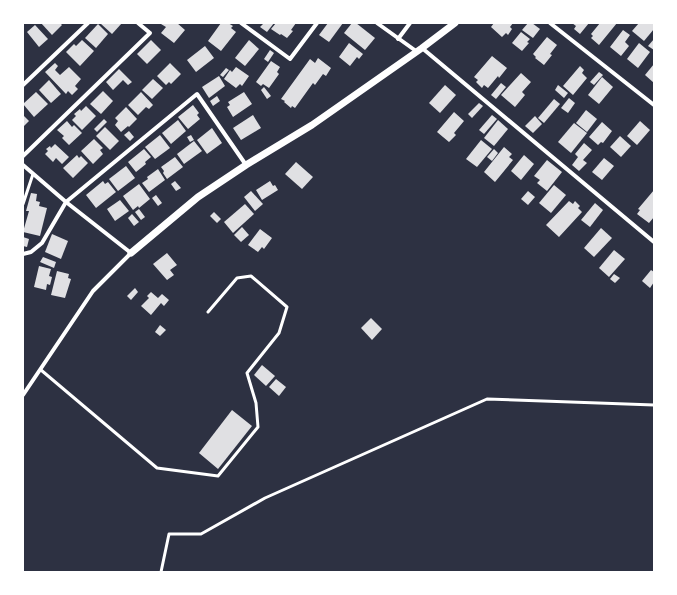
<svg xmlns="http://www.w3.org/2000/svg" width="677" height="595" font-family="Jost,sans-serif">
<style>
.building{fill:#e0e0e3}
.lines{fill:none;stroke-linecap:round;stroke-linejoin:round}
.service{stroke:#fff;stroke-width:3}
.minor{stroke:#fff;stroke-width:4}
.tertiary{stroke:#fff;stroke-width:7}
</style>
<rect width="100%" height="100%" fill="#2d3142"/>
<g class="building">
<path d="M41,23H60L62,25L52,35Z"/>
<path d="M100,23H122L112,34Z"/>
<path d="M162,23H177L185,30L174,43L161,33L166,27L161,24Z"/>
<path d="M221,23H228L233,26L231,28L236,32L221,51L208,41Z"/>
<path d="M264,23H274L267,32L260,27Z"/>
<path d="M276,23H296L291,30L293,31L287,38L281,34L280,35L271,29Z"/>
<path d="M328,23H343L329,42L319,35Z"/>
<path d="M352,23H356L375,38L365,50L344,33Z"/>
<path d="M494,23H513L510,27L512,29L508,35L506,33L502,37L491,27Z"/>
<path d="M528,23H532L540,29L533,38L522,30Z"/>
<path d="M572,23H589L580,34L574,29L576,26Z"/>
<path d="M600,23H617L599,45L591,38L593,36L591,34Z"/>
<path d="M639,23H654V29L644,41L632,31Z"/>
<path d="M98,24L108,34L96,48L85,38Z"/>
<path d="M35,25L48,39L39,47L27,32Z"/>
<path d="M623,30L630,35L625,42L629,46L621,56L610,47Z"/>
<path d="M521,32L530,39L527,42L529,43L522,51L512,43Z"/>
<path d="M547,37L557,45L550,54L552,55L544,65L535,58L536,57L533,54Z"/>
<path d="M654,39V50L648,46Z"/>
<path d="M82,40L94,51L80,66L66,52L74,44L76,46Z"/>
<path d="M151,40L161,50L147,64L137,54Z"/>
<path d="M249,40L259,49L245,66L235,58Z"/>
<path d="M349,43L363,54L359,59L357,57L350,66L339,57Z"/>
<path d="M639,43L650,52L638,68L627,59Z"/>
<path d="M205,46L214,58L196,72L187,60Z"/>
<path d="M270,50L274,53L268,62L264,59Z"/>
<path d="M492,56L507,68L499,78L498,76L488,88L484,85L482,88L476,82L478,80L474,77Z"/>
<path d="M318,58L331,68L326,76L323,74L315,85L313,83L295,108L292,106L291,108L284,102L285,101L281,99L310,59L315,63Z"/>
<path d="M271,61L280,67L277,72L279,74L269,88L263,84L261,86L256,82Z"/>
<path d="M55,63L58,66L55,70L60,75L69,67L81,79L75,86L78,89L72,95L68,91L66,94L45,72Z"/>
<path d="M170,63L181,74L171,84L169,82L166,85L157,76Z"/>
<path d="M654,64V83L645,75Z"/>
<path d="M580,66L584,70L582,73L587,78L573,95L563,86Z"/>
<path d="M236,67L249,76L242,86L240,84L236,88L224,79L230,70L232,72Z"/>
<path d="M226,68L229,70L223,77L220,75Z"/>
<path d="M119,69L132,82L128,85L123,80L113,90L106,82Z"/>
<path d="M599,72L603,75L594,85L590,82Z"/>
<path d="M521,73L531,82L522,92L525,95L515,107L501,95Z"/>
<path d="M219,76L225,86L209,98L202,87Z"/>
<path d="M602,77L613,87L599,104L588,95Z"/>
<path d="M153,79L163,88L152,99L142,90Z"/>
<path d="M49,80L61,94L51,103L39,90Z"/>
<path d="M501,83L506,87L496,99L491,95Z"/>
<path d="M445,85L456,95L440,113L429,103Z"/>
<path d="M558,85L568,93L564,98L555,90Z"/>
<path d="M264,87L271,96L267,99L261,90Z"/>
<path d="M103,91L113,101L101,114L90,104Z"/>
<path d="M36,92L48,104L34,117L23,104Z"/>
<path d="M141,92L153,105L149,109L146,107L138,115L128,105Z"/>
<path d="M244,92L252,104L233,117L227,107L230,105L228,102Z"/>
<path d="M217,96L220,101L213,106L210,101Z"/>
<path d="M569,98L575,103L568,113L561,108Z"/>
<path d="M554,99L560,104L544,123L538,118Z"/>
<path d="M479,103L483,106L472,118L468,114Z"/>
<path d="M193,105L199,113L197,115L200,119L188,129L178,117Z"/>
<path d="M86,106L96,116L82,130L72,120L76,116L74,114L80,109L81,111Z"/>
<path d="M126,107L137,119L129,127L128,126L121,132L115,125L118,121L115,118Z"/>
<path d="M586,110L597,119L587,132L576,123Z"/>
<path d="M454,112L464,121L454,133L456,135L449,142L437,132Z"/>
<path d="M23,115L29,121L23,127Z"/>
<path d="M253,115L261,128L241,140L233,128Z"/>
<path d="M492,115L497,119L484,134L479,130Z"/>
<path d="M535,116L542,124L533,133L525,126Z"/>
<path d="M104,119L107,122L97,132L94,129Z"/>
<path d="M178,120L186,131L171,144L162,133Z"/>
<path d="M498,120L508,129L494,146L484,138Z"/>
<path d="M67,121L72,127L74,125L82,133L69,145L62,138L64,136L57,130Z"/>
<path d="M640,121L650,130L637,145L627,136Z"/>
<path d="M602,122L612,131L603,143L601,142L598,145L589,137Z"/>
<path d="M574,123L587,133L571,153L558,142Z"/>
<path d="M105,127L119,141L110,150L96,136Z"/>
<path d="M212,128L222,143L207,154L197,140Z"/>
<path d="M129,131L134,137L130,141L124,135Z"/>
<path d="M160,135L170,148L155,159L145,147Z"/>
<path d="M191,135L194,140L190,142L187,137Z"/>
<path d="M620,136L631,146L621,157L610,147Z"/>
<path d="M94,139L103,148L100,150L103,154L93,164L81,151Z"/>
<path d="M481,140L492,149L477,167L466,159Z"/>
<path d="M194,141L202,151L184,164L177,154Z"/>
<path d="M584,143L592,150L583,160L587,163L579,171L572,165L578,157L575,154Z"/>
<path d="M55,144L69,157L62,164L56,158L53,162L45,154L48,151L46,149L50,146L51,148Z"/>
<path d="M504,147L512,154L509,157L513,160L495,182L484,172Z"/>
<path d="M144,149L151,157L145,162L146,164L136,172L128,162Z"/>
<path d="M494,149L498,153L492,161L487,157Z"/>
<path d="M77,155L79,158L81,156L88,163L73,178L63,168Z"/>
<path d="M524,155L534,164L521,180L511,171Z"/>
<path d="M175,157L183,167L167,179L163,173L164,171L161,167Z"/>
<path d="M604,158L614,166L602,180L592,172Z"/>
<path d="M547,160L562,172L547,191L537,183L540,180L534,176Z"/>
<path d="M296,162L313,177L302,189L285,174Z"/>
<path d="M126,166L135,178L118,191L109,179Z"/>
<path d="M158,169L165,180L149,192L142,183L148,179L147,177Z"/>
<path d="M103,181L105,184L108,182L116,192L96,208L86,195Z"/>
<path d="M175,181L181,188L176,191L171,184Z"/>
<path d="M270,181L273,186L275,185L278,190L262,200L256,190Z"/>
<path d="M139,184L150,199L139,208L138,206L133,210L123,196Z"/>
<path d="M554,185L566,195L551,213L539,203Z"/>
<path d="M654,190V217L649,223L637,214L640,210L638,209Z"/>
<path d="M251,191L263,204L255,211L244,197Z"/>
<path d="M528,191L535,197L528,205L521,199Z"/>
<path d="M31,193L37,194L36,201L40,202L39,206L47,208L40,236L23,232L29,211H26Z"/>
<path d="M156,195L162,203L158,206L152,198Z"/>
<path d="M120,200L129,211L115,221L107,209Z"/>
<path d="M569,201L573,204L575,201L580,206L578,208L582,212L559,237L546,225Z"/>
<path d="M595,203L603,210L590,227L581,220Z"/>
<path d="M245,204L254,214L233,233L224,222Z"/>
<path d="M139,209L145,217L141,220L135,212Z"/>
<path d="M214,212L221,219L217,223L210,216Z"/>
<path d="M132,214L139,222L134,226L128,218Z"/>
<path d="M242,227L249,235L241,242L234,235Z"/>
<path d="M601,228L612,238L594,257L584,248Z"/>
<path d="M260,229L272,238L264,249L262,247L258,252L248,245Z"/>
<path d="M52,234L68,241L61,259L45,252Z"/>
<path d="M23,237L29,239L27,247L23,246Z"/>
<path d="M614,250L625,259L609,277L599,268Z"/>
<path d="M167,253L177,265L170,270L174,275L167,280L153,264Z"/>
<path d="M43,257L56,262L54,268L40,262Z"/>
<path d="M39,266L51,269L49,276L52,277L50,285L47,284L46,290L34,287Z"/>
<path d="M651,270L654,272V282L650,288L642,281Z"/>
<path d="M57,271L69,274L68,278L71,279L65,298L51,295Z"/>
<path d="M614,274L620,278L615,283L610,279Z"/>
<path d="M135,288L138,292L131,300L127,296Z"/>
<path d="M151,292L158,298L162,294L169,300L164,306L161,303L151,315L141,306L149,298L147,296Z"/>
<path d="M371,318L382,329L372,340L361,328Z"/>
<path d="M160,325L166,330L160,336L155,332Z"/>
<path d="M262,365L275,376L266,386L254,375Z"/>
<path d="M276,379L286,387L279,396L269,387Z"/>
<path d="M232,410L252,426L218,469L199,453Z"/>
</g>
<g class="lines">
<g class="service">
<path d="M23,204L33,174"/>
<path d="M41,370L157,468L218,476L258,427L256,403L247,373L279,333L287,307L251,276L237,278L208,312"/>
<path d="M161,572L169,534H201L265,498L487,399L654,405"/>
</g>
<g class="minor">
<path d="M241,23L290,59L317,23"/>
<path d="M377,23L416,51"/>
<path d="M550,23L654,105"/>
<path d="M398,39L410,23"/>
<path d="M422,48L654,242"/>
<path d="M23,85L88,23"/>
<path d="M23,156L150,33L138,23"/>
<path d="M23,165L66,202L131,253L93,291L23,395"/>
<path d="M23,254L31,252L42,243L66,202L197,94L246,165"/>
</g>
<path class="tertiary" d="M131,253L198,197L246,165L312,125L422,48L455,23"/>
</g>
<rect width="677" height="595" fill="none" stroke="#ffffff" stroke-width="48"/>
</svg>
